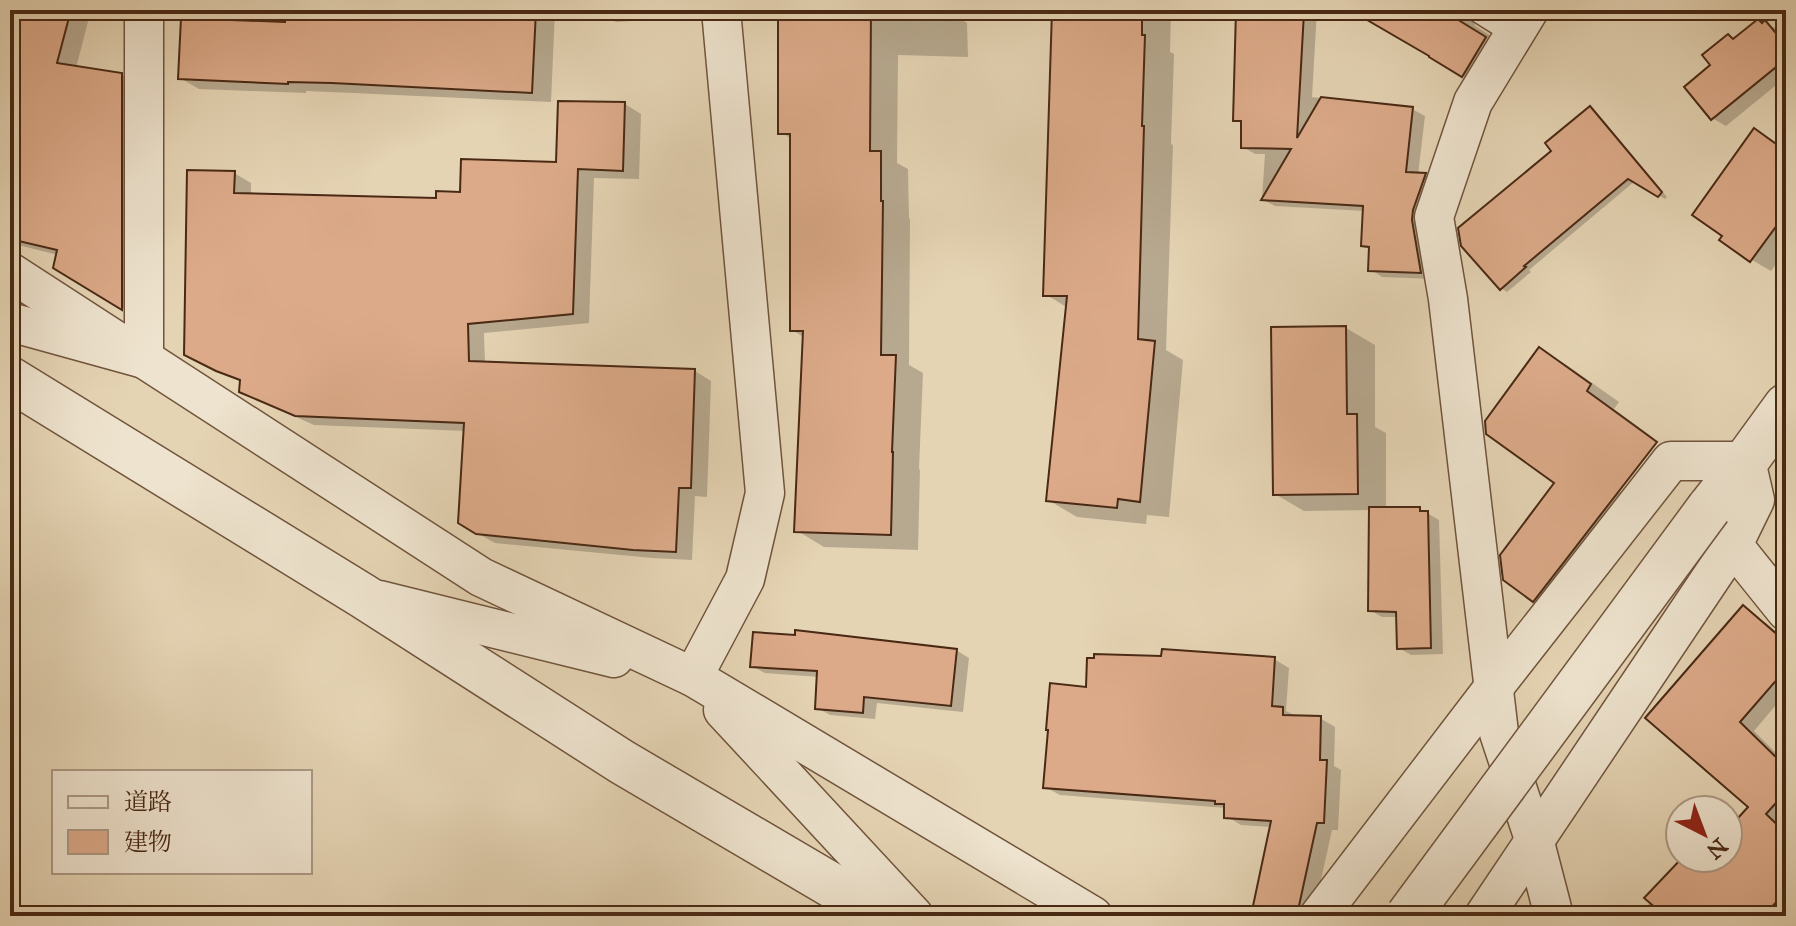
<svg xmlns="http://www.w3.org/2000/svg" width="1796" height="926" font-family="'IM FELL Great Primer','Noto Serif JP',serif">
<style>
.shadow{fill:#0003}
.building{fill:#dcaa89;stroke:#492914;stroke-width:2}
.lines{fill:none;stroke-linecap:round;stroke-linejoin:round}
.service-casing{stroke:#70543c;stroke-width:21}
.minor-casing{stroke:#70543c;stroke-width:41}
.tertiary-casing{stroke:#70543c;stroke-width:47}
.service{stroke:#eee3ce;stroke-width:18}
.minor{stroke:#eee3ce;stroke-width:38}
.tertiary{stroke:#eee3ce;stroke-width:44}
.tertiary-bridge-casing{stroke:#70543c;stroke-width:47;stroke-linecap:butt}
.tertiary-bridge{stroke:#eee3ce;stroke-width:44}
</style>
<rect width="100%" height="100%" fill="#e5d4b4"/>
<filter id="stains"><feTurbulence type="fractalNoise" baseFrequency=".0025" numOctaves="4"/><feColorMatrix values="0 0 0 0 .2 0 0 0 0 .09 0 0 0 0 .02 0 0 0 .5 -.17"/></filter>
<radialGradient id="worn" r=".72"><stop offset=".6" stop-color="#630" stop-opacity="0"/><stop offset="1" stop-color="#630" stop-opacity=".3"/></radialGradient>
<g class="shadow">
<path d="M10,10H91L76,68L121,75L140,85V318L56,267L58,255L18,245L10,240Z"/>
<path d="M203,10H555L551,102L353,93L306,91V93L199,89L180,78L202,21Z"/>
<path d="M594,10H709V16L616,22Z"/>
<path d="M780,10H947L967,23L968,57L898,55L897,163L908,169L909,218L910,219L909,365L923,373L919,469L920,470L918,550L824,547L796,530L805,338L792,330V139L780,132Z"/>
<path d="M1054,10H1171L1170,52L1174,54L1171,144L1173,145L1166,350L1183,360L1169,517L1147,515L1146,524L1077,517L1048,500L1068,308L1045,294Z"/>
<path d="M1238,10H1317L1312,97L1412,109L1425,116L1418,175H1425L1437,182L1433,279L1382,277L1370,269L1371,250L1363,245L1364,211L1275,206L1262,199L1265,154H1255L1243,147V124L1235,120Z"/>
<path d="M1354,10H1476L1473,19L1475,26L1500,42L1475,83Z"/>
<path d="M1765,23L1779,30L1786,39V77L1726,126L1712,118L1713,65L1728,36L1735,40Z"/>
<path d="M625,104L641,114L639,179L594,178L589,323L484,333L485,363L695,371L711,381L707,497L695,496L692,560L652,558L495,543L477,533L466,431L314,425L258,400L241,390L242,382L203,363L234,173L251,183V196L438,200L558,164Z"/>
<path d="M1590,108L1596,112L1667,197L1665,199L1635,181L1529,270L1531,272L1507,292L1501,288L1554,151Z"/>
<path d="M1755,131L1786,150V250L1771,271L1752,260L1722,239Z"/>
<path d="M1346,328L1375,345V427L1386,433V509H1420L1439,520L1443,654L1411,655L1399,648L1398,617H1382L1370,610L1371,510L1304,511L1275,494Z"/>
<path d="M1539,349L1568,366L1619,402L1614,409L1652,437L1614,487L1644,513L1563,617L1534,600L1556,483Z"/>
<path d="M1750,614L1766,623L1786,640V693L1754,731L1786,763V815L1779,823L1786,830V916H1652L1644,908L1705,858H1728V832L1751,807L1648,718Z"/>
<path d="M956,650L969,658L963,712L877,703L875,719L830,715L817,708L819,677L765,673L752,666Z"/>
<path d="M1274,659L1289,668L1286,711L1298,717L1320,718L1335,727L1334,766L1341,770L1338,830H1332L1313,916H1284L1270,913L1256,905L1272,827L1241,825L1226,816V808L1060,795L1045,787L1088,689Z"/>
</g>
<g class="building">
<path d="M10,10H71L57,63L122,73V310L53,268L57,250L10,239Z"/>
<path d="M285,10H536L532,93L332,83L288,82V84L178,79L181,18L285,22Z"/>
<path d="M778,10H871L870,151H881V201H883L881,355H896L892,452H893L891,535L794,532L803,331H790V134H778Z"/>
<path d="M1052,10H1142V35H1145L1142,126H1144L1138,339L1155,341L1140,502L1118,499L1117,508L1046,501L1067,296H1043Z"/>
<path d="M1236,10L1304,12L1297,138L1321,97L1413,107L1406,172L1426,173L1413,210L1412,220L1421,273L1368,271L1369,247L1361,246L1363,206L1261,200L1291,149L1241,148V121H1233Z"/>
<path d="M1350,10H1442L1486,37L1462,77L1429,57V56Z"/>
<path d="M1758,19L1762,23L1765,20L1786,45V59L1711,120L1684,87L1710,65L1702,55L1728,34L1733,39Z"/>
<path d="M558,101L625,102L623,171L578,169L573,314L468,324L469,361L695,369L691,488H679L676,552L633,550L476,534L458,523L464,423L295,416L239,392L240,380L216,371L184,355L187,170L235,171L234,193L436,198V191L460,192L461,159L556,162Z"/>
<path d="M1590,106L1662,192L1658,197L1628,179L1524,266L1526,267L1500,290L1461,246L1458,228L1551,151L1545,143Z"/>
<path d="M1754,128L1786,151V213L1750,262L1719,240L1722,236L1692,215Z"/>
<path d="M1346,326L1347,414H1357L1358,494L1273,495L1271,327Z"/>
<path d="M1539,347L1591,384L1587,391L1657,442L1533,602L1503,580L1500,555L1554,483L1486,434L1485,421Z"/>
<path d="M1369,507H1420V511H1428L1431,648L1397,649L1396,612L1368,611Z"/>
<path d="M1743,605L1786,642V669L1740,722L1786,767V792L1766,814L1786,833V892L1763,916H1665L1644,898L1682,858H1728V829L1748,807L1645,718Z"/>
<path d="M795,630L957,649L951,706L864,697L863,713L815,709L817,671L750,667L753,632L795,635Z"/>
<path d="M1162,649L1275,657L1272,706L1283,707V715L1321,716L1320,760H1327L1324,823H1317L1297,915L1253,906L1271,821L1224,818V804H1215V801L1043,788L1048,730H1046L1050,683L1086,687L1087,658H1094V654L1161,656Z"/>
</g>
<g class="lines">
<defs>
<path id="service" d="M1473,10L1513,35"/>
<g id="minor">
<path d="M1529,10L1473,102L1434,217L1448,299L1499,733L1534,839L1554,916"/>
<path d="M10,272L481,577L693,677L1093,916"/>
<path d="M10,322L144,359V10"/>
<path d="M1733,545L1786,611"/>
<path d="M379,600L614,658"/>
<path d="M693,677L745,579L765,493L721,10"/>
<path d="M723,710L914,916"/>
<path d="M1319,916L1494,687L1671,461H1746L1755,500L1733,545L1484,916"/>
</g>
<g id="tertiary">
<path d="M10,379L363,596L622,762L884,916"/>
<path d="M1709,508L1746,461L1786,406"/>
</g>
</defs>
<use href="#service" class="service-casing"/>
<use href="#minor" class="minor-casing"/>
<use href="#tertiary" class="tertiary-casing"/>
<use href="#service" class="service"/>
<use href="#minor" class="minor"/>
<use href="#tertiary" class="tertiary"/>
<defs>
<path id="tertiary-bridge" d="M1408,916L1709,508"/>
</defs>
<use href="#tertiary-bridge" class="tertiary-bridge-casing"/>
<use href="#tertiary-bridge" class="tertiary-bridge"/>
</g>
<rect width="1796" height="926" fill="none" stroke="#e5d4b4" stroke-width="40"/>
<rect x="12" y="12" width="1772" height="902" fill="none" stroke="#492914" stroke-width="4"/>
<rect x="20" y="20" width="1756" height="886" fill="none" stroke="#492914" stroke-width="2"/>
<rect x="52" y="770" width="260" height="104" fill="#eee3ce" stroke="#ac9984" stroke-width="2"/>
<rect x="68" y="796" width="40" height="12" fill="#eee3ce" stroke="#ac9984" stroke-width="2"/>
<text x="124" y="810" font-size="24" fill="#492914">道路</text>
<rect x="68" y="830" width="40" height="24" fill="#dcaa89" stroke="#ac9984" stroke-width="2"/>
<text x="124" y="850" font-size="24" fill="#492914">建物</text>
<g transform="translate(1704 834) rotate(138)"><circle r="38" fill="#eee3ce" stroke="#ac9984" stroke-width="2"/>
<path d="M0-6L14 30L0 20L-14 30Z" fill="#8f2418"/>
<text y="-12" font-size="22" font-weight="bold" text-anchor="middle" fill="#492914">N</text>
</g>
<rect width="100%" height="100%" filter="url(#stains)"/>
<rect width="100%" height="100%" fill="url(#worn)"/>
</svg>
